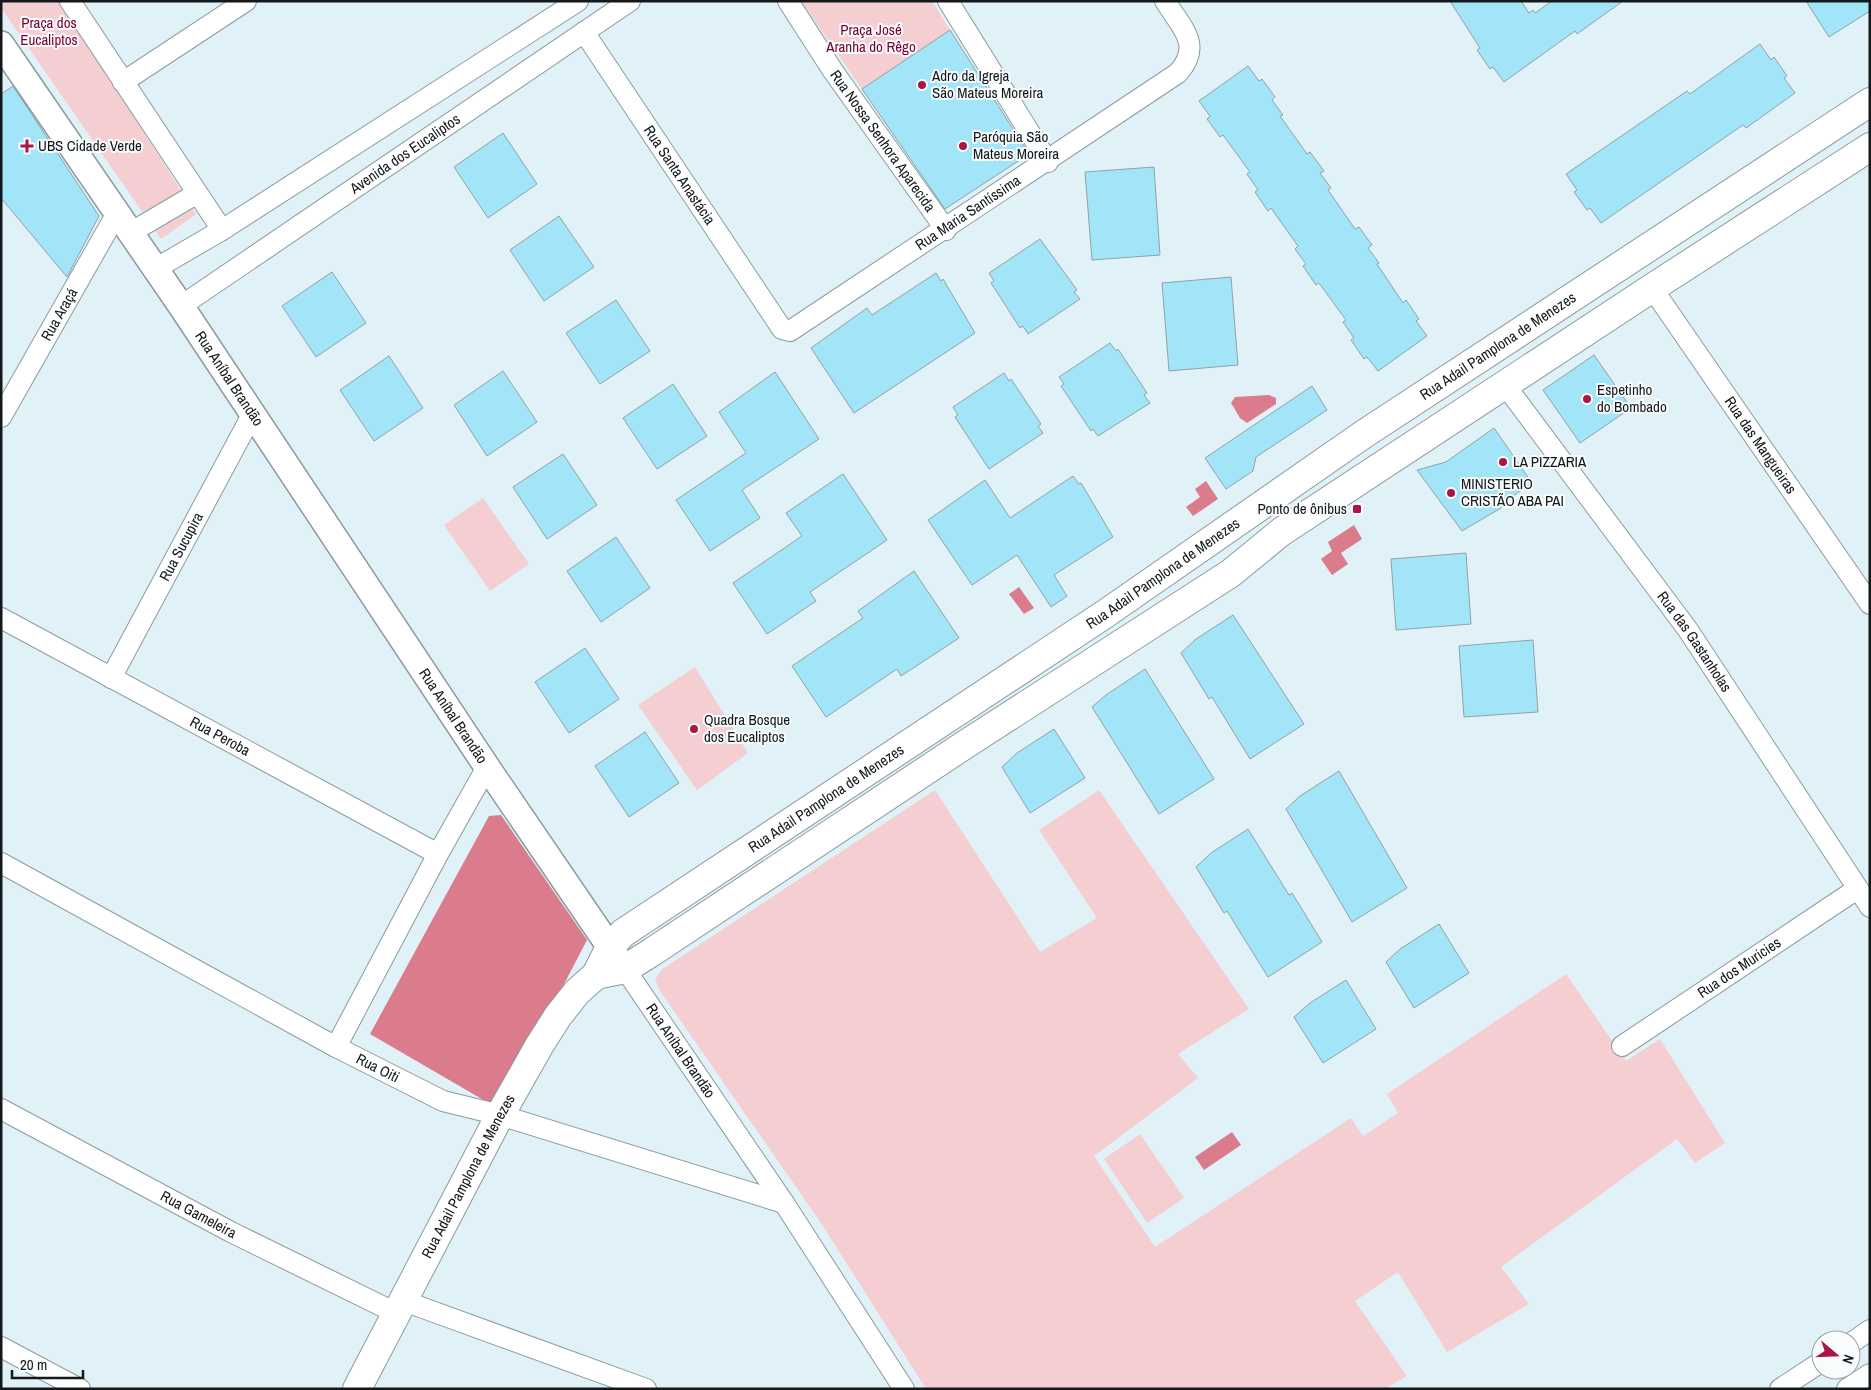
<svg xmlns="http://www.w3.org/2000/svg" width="1871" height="1390" font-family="'Archivo Narrow',sans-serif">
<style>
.green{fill:#f5ced2}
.water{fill:#da7c8b}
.building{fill:#a3e5f8;stroke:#91a1a6}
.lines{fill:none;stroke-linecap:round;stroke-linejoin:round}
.minor-casing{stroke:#8a9ba0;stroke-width:22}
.tertiary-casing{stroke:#8a9ba0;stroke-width:28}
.secondary-casing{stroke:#8a9ba0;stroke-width:30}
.minor{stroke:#fff;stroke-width:20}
.tertiary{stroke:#fff;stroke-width:25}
.secondary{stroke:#fff;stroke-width:28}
.poi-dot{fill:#aa1545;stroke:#f9fcfd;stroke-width:2}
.labels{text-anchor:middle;stroke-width:4;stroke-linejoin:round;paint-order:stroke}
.park-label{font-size:15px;fill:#7a002d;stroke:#f9fcfd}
.poi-label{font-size:15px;fill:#13191b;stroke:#f9fcfd;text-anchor:start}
.street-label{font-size:15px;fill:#13191b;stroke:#f9fcfd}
</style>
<rect width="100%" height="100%" fill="#e0f2f8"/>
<g class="green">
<path d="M1,1H60L196,214L161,239L1,8Z"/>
<path d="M801,1H932L950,30L862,89Z"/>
<path d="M483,498L529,564L490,591L444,525Z"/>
<path d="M695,667L748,753L697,790L638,705Z"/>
<path d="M935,790L1040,952L1097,918L1039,830L1099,790L1249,1009L1178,1054L1198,1078L1094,1156L1155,1247L1351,1118L1363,1136L1398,1113L1387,1094L1566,974L1626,1061L1660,1039L1725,1143L1695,1163L1677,1139L1501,1267L1529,1304L1447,1352L1398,1272L1355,1301L1407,1376L1388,1387L1389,1389H926L823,1226L660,991L655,980L661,970Z"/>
<path d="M1140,1134L1184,1198L1147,1223L1104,1159Z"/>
</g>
<g class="water">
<path d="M1269,395L1276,398V404L1247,423L1240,418L1231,403L1235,397Z"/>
<path d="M1206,481L1218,499L1193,516L1186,507L1200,497L1195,489Z"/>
<path d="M1354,525L1362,539L1341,553L1348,564L1332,575L1321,559L1332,551L1328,542Z"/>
<path d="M1019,587L1034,608L1024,614L1009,594Z"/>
<path d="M501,815L587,940L499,1109L370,1034L489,816Z"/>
<path d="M1232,1132L1241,1145L1204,1170L1195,1157Z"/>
</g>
<g class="building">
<path d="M1450,1H1521L1529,13L1533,10L1535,13L1552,1H1623L1577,34L1575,31L1504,82L1493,67L1490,69L1477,50L1480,48Z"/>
<path d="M1806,1H1870V11L1829,37Z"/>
<path d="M950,30L1029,154L945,209L862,89Z"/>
<path d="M1760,44L1771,60L1774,57L1787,76L1784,78L1795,93L1746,128L1743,125L1601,223L1590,208L1587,210L1574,192L1577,190L1566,174L1687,91L1690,94Z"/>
<path d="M1248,66L1259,81L1262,79L1275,97L1272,100L1283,115L1280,116L1307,154L1310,152L1324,171L1320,173L1331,188L1328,190L1355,229L1359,227L1372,245L1368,248L1379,263L1377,264L1403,303L1406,300L1419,319L1416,321L1427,336L1378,371L1367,357L1364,359L1351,340L1354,338L1343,322L1346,320L1319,283L1316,285L1303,266L1306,264L1295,249L1298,246L1271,208L1268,211L1255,192L1258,190L1247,174L1250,172L1223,135L1220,137L1207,119L1210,116L1199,101Z"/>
<path d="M13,86L99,216L67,277L1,198V94Z"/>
<path d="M503,133L537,184L488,218L454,167Z"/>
<path d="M1154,167L1160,255L1092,260L1085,172Z"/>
<path d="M559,216L594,267L544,301L510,250Z"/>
<path d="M1040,239L1077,290L1074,292L1080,299L1028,334L1023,326L1020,328L1002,300L991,283L994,281L989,273Z"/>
<path d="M332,272L366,323L316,357L282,306Z"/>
<path d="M936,273L941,281L943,279L975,333L854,413L811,348L867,308L872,315Z"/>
<path d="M1231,277L1238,365L1169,371L1162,283Z"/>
<path d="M616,300L650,351L600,384L566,333Z"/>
<path d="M1110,343L1116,351L1118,349L1147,393L1144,395L1150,403L1098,436L1093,429L1091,431L1061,386L1064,384L1059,377Z"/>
<path d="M1594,355L1631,408L1580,443L1543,390Z"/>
<path d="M389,356L423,408L374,441L340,390Z"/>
<path d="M503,371L537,422L487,456L454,405Z"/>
<path d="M775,372L819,439L742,490L760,518L710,551L676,500L746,453L719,412Z"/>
<path d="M1004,373L1009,381L1011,379L1041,424L1038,426L1043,433L989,469L955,417L958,415L953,407Z"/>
<path d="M673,384L707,436L657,469L623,418Z"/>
<path d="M1312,386L1327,410L1256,457L1253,471L1226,489L1205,458Z"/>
<path d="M1494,428L1532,483L1513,496L1501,508L1462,531L1417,470L1446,462Z"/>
<path d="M563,454L597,505L547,539L513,487Z"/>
<path d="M843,474L887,540L810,592L816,601L767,634L733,583L802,536L786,513Z"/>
<path d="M1073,476L1079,484L1081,483L1113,537L1054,575L1067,596L1051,607L1017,555L972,585L928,520L985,480L1010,518Z"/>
<path d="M616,537L650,588L601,622L567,571Z"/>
<path d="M1466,553L1471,624L1396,630L1391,559Z"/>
<path d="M914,571L959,638L901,676L897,669L826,717L792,666L863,618L858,611Z"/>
<path d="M1233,615L1304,724L1250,759L1212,697L1209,699L1181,653L1196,639Z"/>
<path d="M1533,640L1538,712L1464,717L1459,646Z"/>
<path d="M585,648L619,699L569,733L535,682Z"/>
<path d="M1145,669L1214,779L1159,814L1092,707L1106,695Z"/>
<path d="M1054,729L1085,778L1030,813L1002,767L1017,753Z"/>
<path d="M645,732L679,783L629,817L595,766Z"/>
<path d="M1339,771L1407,888L1352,922L1286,809L1300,796Z"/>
<path d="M1248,829L1289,895L1292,893L1322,942L1268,977L1227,911L1224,913L1196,867L1211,853Z"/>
<path d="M1439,924L1469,973L1414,1008L1386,962L1400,949Z"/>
<path d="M1346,980L1376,1029L1323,1063L1294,1017L1310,1003Z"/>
</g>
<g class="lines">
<defs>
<g id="minor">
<path d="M70,1L222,230"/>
<path id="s1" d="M788,1L833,71L946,230"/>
<path d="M948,1L1048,162"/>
<path id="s2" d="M584,32L782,329L790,331L1178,73C1203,45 1182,28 1165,1"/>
<path d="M123,82L246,1"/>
<path d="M130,233L196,194"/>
<path d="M155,269L222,230L578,1"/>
<path id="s3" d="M1652,288L1870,604"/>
<path id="s4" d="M181,306L630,1"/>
<path id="s5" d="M1505,385L1688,630L1870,907"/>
<path id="s6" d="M1,417L117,213"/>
<path id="s7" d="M1,618L438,854"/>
<path id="s8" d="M111,678L252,415"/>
<path id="s9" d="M1,863L336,1047L443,1101L500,1115L784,1203"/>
<path id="s10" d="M625,969L784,1203L904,1389"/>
<path id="s11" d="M1622,1046L1857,889"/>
<path d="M336,1047L438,854L487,767"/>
<path id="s12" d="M1,1109L231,1232L398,1314"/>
<path d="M404,1301L646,1389"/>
<path d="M1851,1343L1870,1330"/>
<path d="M1,1347L80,1389"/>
<path d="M1780,1389L1821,1362"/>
<path d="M1847,1389L1870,1374"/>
</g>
<g id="tertiary">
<path id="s13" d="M1,44L181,306L487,767L620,962"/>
</g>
<g id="secondary">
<path d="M596,975L625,969L652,952L966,744L1231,573L1281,532L1652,288L1870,147"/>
<path id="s14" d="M357,1389L500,1115L539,1046L558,1016L577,992L596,975L610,947L623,933L1105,614L1364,434L1870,102"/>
</g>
</defs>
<use href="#minor" class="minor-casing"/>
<use href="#tertiary" class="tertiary-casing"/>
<use href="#secondary" class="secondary-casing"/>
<use href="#minor" class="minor"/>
<use href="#tertiary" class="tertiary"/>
<use href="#secondary" class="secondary"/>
</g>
<g class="poi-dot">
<circle cx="922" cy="85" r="5"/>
<path d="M24.5 138.5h5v5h5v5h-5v5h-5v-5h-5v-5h5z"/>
<circle cx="963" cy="146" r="5"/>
<circle cx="1587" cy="399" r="5"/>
<circle cx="1503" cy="462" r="5"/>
<circle cx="1451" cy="493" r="5"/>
<rect x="1352" y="504" width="10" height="10" rx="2.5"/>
<circle cx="694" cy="729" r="5"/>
</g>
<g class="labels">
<g class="park-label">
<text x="49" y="28">Praça dos<tspan x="49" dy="17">Eucaliptos</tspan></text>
<text x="871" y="35">Praça José<tspan x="871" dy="17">Aranha do Rêgo</tspan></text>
</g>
<g class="poi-label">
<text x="932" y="81">Adro da Igreja<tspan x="932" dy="17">São Mateus Moreira</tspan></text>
<text x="973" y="142">Paróquia São<tspan x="973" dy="17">Mateus Moreira</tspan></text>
<text x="38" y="151">UBS Cidade Verde</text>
<text x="1597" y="395">Espetinho<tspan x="1597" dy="17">do Bombado</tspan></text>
<text x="1513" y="467">LA PIZZARIA</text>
<text x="1461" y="489">MINISTERIO<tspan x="1461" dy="17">CRISTÃO ABA PAI</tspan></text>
<text x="1347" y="514" text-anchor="end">Ponto de ônibus</text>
<text x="704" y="725">Quadra Bosque<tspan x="704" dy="17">dos Eucaliptos</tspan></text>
</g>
<g class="street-label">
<text dy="5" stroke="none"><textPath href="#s1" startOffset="169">Rua Nossa Senhora Aparecida</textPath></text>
<text dy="5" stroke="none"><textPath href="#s4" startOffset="271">Avenida dos Eucaliptos</textPath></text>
<text dy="5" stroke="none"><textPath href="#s2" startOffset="172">Rua Santa Anastácia</textPath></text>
<text dy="5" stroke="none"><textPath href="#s2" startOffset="579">Rua Maria Santíssima</textPath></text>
<text dy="5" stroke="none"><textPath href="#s6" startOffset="118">Rua Araçá</textPath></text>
<text dy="5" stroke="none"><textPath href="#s14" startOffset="1584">Rua Adail Pamplona de Menezes</textPath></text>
<text dy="5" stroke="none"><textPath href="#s13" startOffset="405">Rua Aníbal Brandão</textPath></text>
<text dy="5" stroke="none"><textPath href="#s3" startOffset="191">Rua das Mangueiras</textPath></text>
<text dy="5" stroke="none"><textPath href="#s8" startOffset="149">Rua Sucupira</textPath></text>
<text dy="5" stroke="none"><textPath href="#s14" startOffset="1179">Rua Adail Pamplona de Menezes</textPath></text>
<text dy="5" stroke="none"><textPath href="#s5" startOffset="319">Rua das Gastanholas</textPath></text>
<text dy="5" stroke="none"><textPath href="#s13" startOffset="810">Rua Aníbal Brandão</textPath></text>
<text dy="5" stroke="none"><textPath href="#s7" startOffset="249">Rua Peroba</textPath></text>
<text dy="5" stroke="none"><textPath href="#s14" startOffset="774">Rua Adail Pamplona de Menezes</textPath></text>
<text dy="5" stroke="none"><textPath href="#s11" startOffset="141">Rua dos Muricies</textPath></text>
<text dy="5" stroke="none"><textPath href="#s10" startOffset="99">Rua Aníbal Brandão</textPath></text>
<text dy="5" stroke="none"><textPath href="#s9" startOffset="429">Rua Oiti</textPath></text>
<text dy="5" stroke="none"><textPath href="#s14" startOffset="240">Rua Adail Pamplona de Menezes</textPath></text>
<text dy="5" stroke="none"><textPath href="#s12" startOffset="224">Rua Gameleira</textPath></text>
</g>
</g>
<rect width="1871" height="1390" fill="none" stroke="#13191b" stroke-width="5"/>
<g transform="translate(1836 1355) rotate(109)"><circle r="24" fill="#f9fcfd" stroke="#9da1a3"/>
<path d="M0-4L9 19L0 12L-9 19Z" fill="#aa1545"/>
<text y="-8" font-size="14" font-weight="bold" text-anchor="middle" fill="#13191b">N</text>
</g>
<path d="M12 1370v8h71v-8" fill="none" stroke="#13191b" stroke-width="2.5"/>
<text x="20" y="1370" font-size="15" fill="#13191b" stroke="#f9fcfd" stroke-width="4" paint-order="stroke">20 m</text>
</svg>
